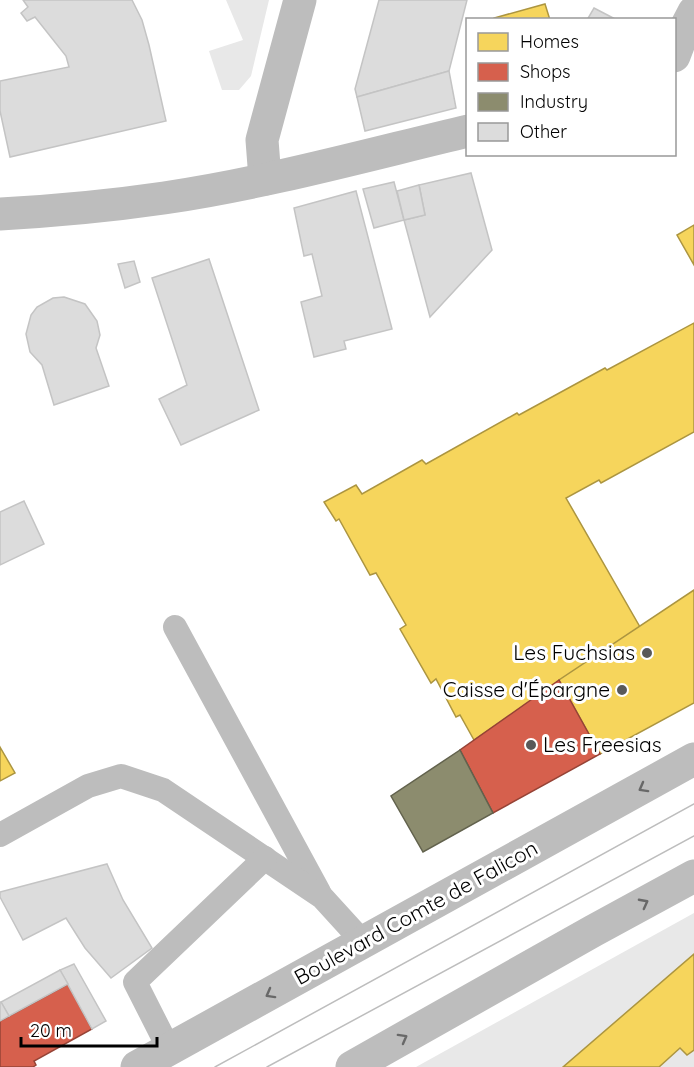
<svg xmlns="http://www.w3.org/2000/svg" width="694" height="1067" font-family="Quicksand,sans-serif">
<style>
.green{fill:#e8e8e8}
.homes{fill:#f6d55c;stroke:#ac9540;stroke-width:1.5}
.shops{fill:#d6604d;stroke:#964336;stroke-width:1.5}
.industry{fill:#8c8c6e;stroke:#62624d;stroke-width:1.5}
.building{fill:#dcdcdc;stroke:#c4c4c4;stroke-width:1.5}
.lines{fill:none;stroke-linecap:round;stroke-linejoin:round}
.service{stroke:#bdbdbd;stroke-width:24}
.minor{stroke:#bdbdbd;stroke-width:33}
.primary{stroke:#bdbdbd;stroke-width:33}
.tram{stroke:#bdbdbd;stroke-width:1.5}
.oneway{stroke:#686868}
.poi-dot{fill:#595959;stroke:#fff;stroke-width:2}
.labels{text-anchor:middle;stroke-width:6;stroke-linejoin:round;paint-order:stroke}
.poi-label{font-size:21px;fill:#000;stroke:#fff;text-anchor:end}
.street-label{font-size:21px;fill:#000;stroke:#fff}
</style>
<rect width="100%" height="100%" fill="#fff"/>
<g class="green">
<path d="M226,0H269L251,76L239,90H222L209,51L243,40Z"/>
<path d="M694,913V1067H416Z"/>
</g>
<g class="homes">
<path d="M545,4L550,20H494V18Z"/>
<path d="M694,225V265L677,235Z"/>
<path d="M694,323V432L601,483L599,480L566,498L640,627L474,740L460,715L456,717L436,679L431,683L400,629L406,625L376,573L370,575L339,519L336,521L324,502L356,485L362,494L422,460L426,464L517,413L519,415L605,368L607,370Z"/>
<path d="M694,590V703L600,754L559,680Z"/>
<path d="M0,747L15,773L0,781Z"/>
<path d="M694,954V1050L687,1055L680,1048L659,1067H563Z"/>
</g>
<g class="shops">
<path d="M559,680L600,754L493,813L460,750Z"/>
<path d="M68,984L92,1029L34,1061L36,1065L33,1067H0V1021Z"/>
</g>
<path class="industry" d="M460,750L493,813L423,852L391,796Z"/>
<g class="building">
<path d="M23,0H132L142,20L149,45L166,121L10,157L0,111V81L69,67L66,56L35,17L27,21L21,13L28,7Z"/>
<path d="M379,0H467L449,71L357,97L355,89Z"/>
<path d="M594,8L617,20H587Z"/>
<path d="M449,71L456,108L365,131L357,97Z"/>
<path d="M471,173L492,250L430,317L404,220L425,215L419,185Z"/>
<path d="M394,182L404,220L374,228L363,189Z"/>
<path d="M419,185L425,215L404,220L397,191Z"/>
<path d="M356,191L392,329L344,341L346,349L314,357L301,302L322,296L312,254L304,256L294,208Z"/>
<path d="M209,259L259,410L181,445L159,399L187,385L152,278Z"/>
<path d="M134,261L140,282L125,288L118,264Z"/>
<path d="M64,297L85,304L97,321L100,335L96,348L109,386L54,405L42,365L30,352L26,334L31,315L37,307L53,298Z"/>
<path d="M24,501L44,544L0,565V512Z"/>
<path d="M107,864L123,900L152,948L111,978L85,948L66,918L23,940L0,897V892Z"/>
<path d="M74,964L106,1021L92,1029L60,970Z"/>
<path d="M60,970L68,984L9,1016L1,1002Z"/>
<path d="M1,1002L9,1016L0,1021V1003Z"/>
</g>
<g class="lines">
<g class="service">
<path d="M175,627L319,892"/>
<path d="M0,835L88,786L121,776L163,790L322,897L363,942"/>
<path d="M169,1049L135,982L265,858"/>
</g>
<g class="minor">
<path d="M674,56L682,35L694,12"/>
<path d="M265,179L262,140L300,0"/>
<path d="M0,214C55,211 109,206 164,198C266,183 367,155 468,131"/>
</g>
<g class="primary">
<path d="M137,1067L694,759"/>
<path d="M352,1067L593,931L694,876"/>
</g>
<g class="tram">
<path d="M215,1067L694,804"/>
<path d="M267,1067L694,836"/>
</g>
</g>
<defs><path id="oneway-chevron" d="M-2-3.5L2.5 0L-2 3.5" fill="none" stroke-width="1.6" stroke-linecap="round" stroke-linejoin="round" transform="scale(1.5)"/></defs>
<g class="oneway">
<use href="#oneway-chevron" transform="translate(643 788) rotate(151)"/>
<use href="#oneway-chevron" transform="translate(644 903) rotate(-28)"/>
<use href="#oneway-chevron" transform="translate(270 994) rotate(151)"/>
<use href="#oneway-chevron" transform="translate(403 1038) rotate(-29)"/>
</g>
<g class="poi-dot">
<circle cx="647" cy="653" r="6"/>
<circle cx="622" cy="690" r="6"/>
<circle cx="531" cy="745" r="6"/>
</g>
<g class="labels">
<g class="poi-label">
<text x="635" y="660">Les Fuchsias</text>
<text x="610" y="697">Caisse d'Épargne</text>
<text x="543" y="752" text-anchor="start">Les Freesias</text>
</g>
<g class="street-label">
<text transform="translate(416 913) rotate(-29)" y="7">Boulevard Comte de Falicon</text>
</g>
</g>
<rect x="466" y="18" width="210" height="138" fill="#ffffff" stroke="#999999" stroke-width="1.5"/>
<rect x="478" y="33" width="30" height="18" fill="#f6d55c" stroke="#999999" stroke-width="1.5"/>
<text x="520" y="48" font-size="18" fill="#000000">Homes</text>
<rect x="478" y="63" width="30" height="18" fill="#d6604d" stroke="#999999" stroke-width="1.5"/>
<text x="520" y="78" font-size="18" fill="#000000">Shops</text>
<rect x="478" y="93" width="30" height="18" fill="#8c8c6e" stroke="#999999" stroke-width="1.5"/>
<text x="520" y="108" font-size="18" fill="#000000">Industry</text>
<rect x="478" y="123" width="30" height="18" fill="#dcdcdc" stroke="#999999" stroke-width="1.5"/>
<text x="520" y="138" font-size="18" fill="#000000">Other</text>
<path d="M21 1037v9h136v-9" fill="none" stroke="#000000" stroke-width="3"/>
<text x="30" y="1037" font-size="18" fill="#000000" stroke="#ffffff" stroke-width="4.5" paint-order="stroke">20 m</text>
</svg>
